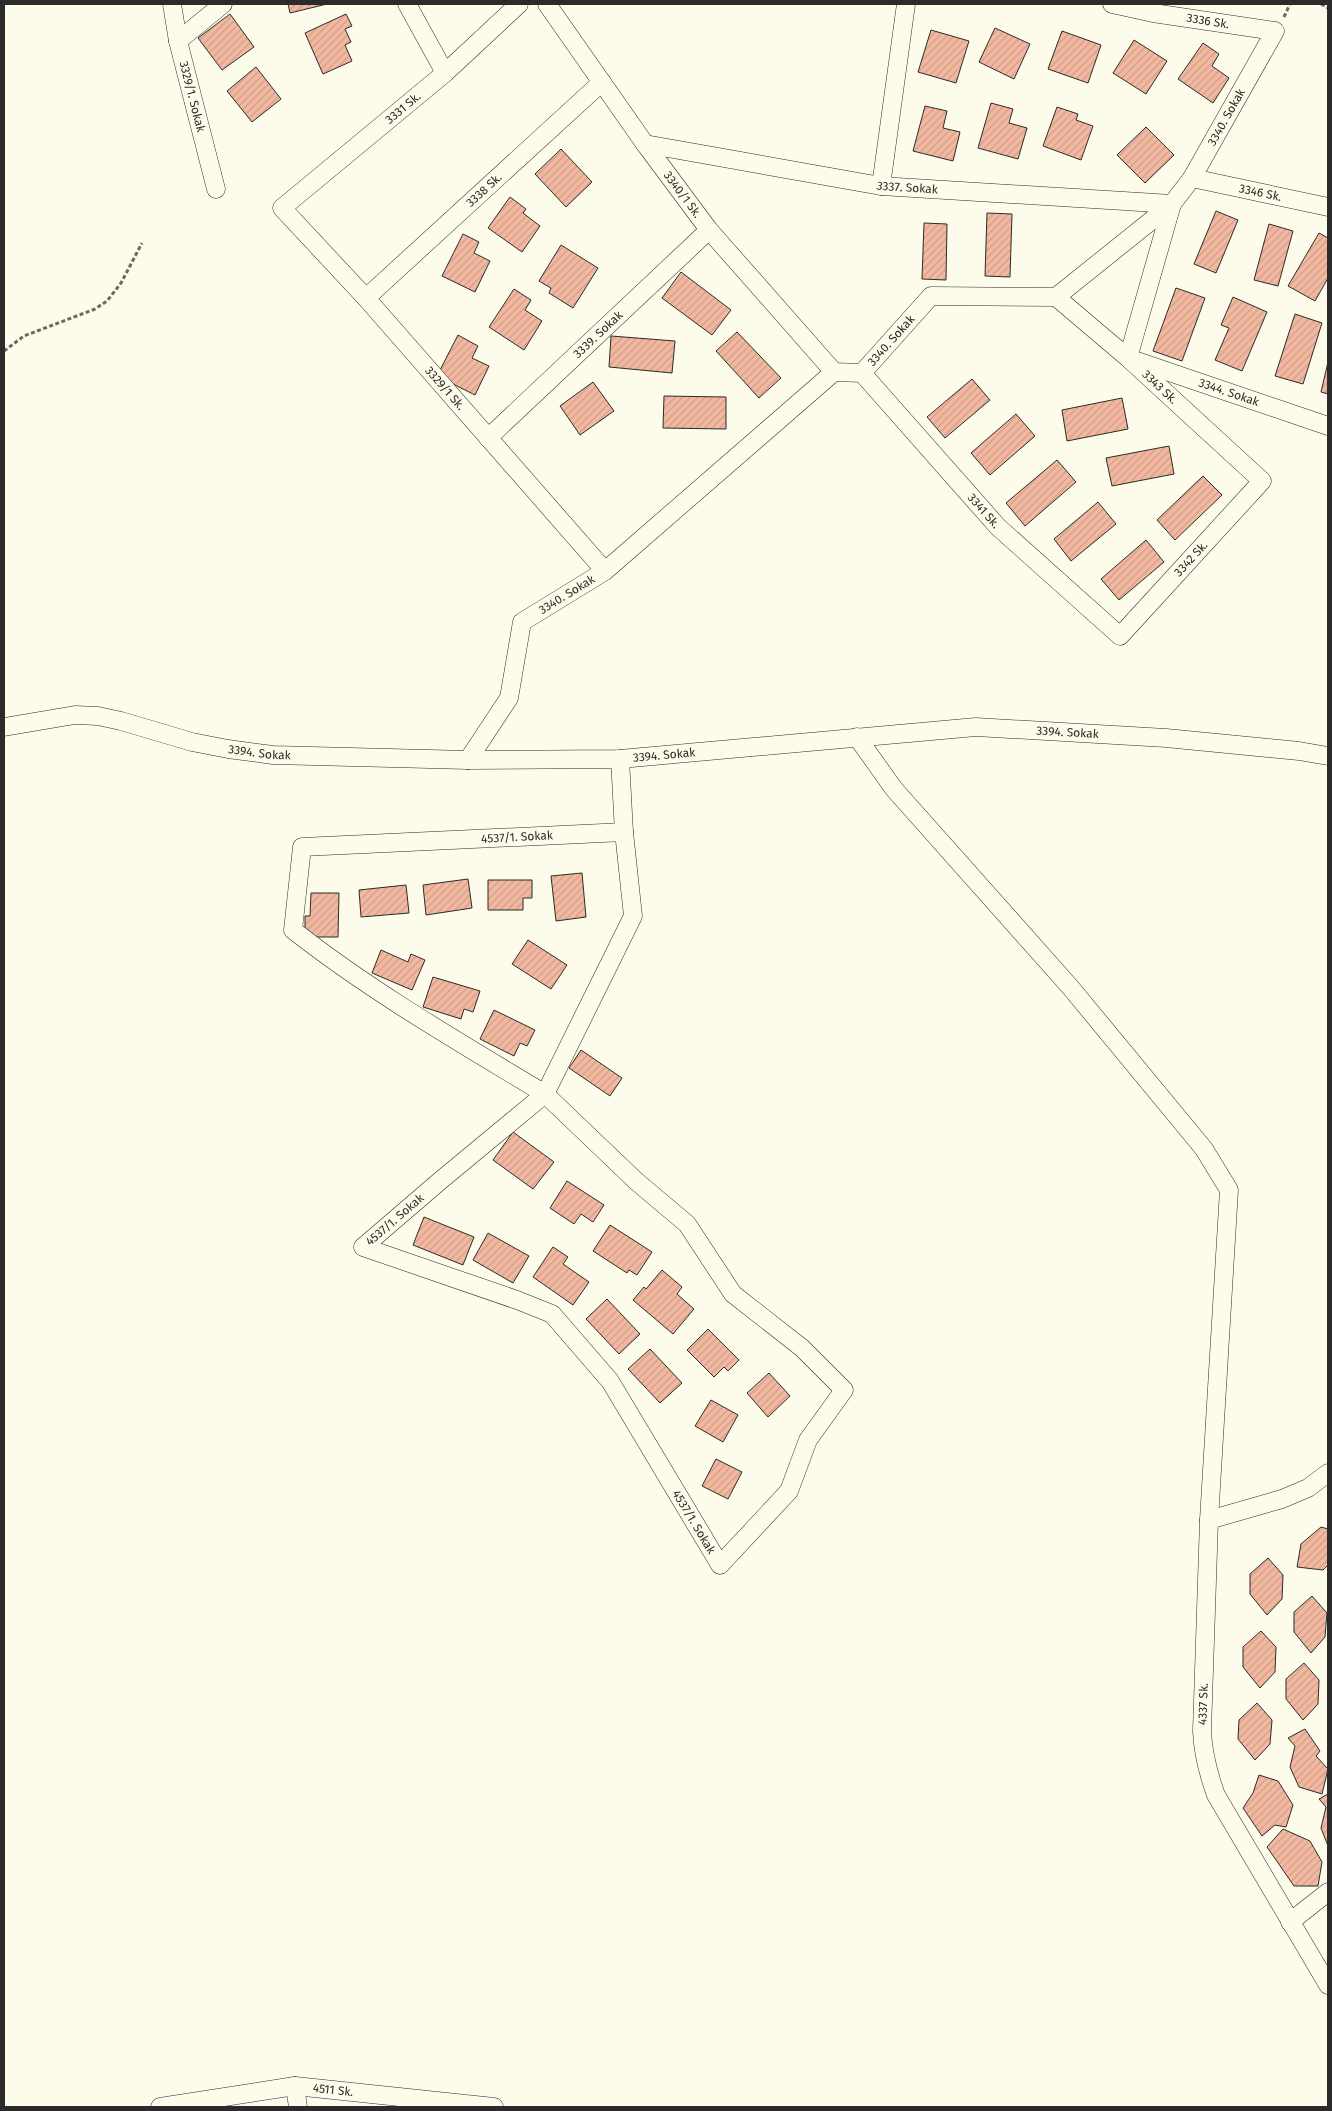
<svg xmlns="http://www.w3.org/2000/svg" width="1332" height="2111" font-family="'Fira Sans',sans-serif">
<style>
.building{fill:url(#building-hatch);stroke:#2b2b2b}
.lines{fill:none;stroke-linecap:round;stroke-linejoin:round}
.minor-casing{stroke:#2b2b2b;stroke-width:19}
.path{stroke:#6a6964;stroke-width:3;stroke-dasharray:4 2.5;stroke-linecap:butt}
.minor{stroke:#fdfbea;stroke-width:18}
.labels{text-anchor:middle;stroke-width:4;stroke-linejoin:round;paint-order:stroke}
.street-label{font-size:12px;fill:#2b2b2b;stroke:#fdfbea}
</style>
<defs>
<pattern id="building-hatch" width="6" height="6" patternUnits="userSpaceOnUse" patternTransform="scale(1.25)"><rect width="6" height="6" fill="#f2b8a0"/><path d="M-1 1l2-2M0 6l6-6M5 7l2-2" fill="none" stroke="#d09e8a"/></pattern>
</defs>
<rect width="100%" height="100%" fill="#fdfbea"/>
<g class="building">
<path d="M288,4H327L290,13Z"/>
<path d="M230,14L254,47L222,70L198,38Z"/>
<path d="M346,14L352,26L345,29L351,42L345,45L352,61L323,74L305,33Z"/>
<path d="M995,28L1030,44L1014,79L979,62Z"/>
<path d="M931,30L969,41L956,83L918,72Z"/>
<path d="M1062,31L1101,45L1088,83L1048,69Z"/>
<path d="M1134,40L1167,61L1146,94L1113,73Z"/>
<path d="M1203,43L1219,54L1212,66L1229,78L1213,103L1178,79Z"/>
<path d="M256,67L281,99L252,122L227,91Z"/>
<path d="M991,103L1013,109L1009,123L1027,128L1018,159L978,148Z"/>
<path d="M925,106L947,111L943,128L960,132L953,161L913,151Z"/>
<path d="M1057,107L1078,114L1076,120L1093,126L1081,160L1043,146Z"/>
<path d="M1146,127L1174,155L1145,183L1117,155Z"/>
<path d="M561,149L592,182L566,207L535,174Z"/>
<path d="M510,197L526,209L523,213L540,226L522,252L488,228Z"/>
<path d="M1216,211L1238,220L1216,273L1194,264Z"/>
<path d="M987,213L1012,214L1010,277L985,276Z"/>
<path d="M924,223L947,224L946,280L922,279Z"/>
<path d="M1269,224L1293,231L1278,286L1254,280Z"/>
<path d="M1319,233L1328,238V278L1315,301L1288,286Z"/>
<path d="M463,234L479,242L474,253L490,261L475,292L442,276Z"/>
<path d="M561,245L598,268L573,308L549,293L551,288L539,281Z"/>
<path d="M681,272L731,310L712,335L662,298Z"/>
<path d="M1176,288L1205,298L1182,361L1153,351Z"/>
<path d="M514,289L531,300L525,310L542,321L524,350L489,327Z"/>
<path d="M1233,297L1267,312L1242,371L1215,360L1229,328L1221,325Z"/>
<path d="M1295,314L1322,323L1303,384L1275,376Z"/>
<path d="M737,332L781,378L759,398L716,351Z"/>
<path d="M458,335L478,346L472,358L489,366L475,395L437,376Z"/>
<path d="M611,336L675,341L672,373L609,367Z"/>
<path d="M1328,362V394L1321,392Z"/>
<path d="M972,379L990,400L945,438L927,417Z"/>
<path d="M593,382L614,411L580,435L560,406Z"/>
<path d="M664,396L726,397V429L663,428Z"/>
<path d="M1122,398L1128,429L1067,441L1062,410Z"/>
<path d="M1016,414L1035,436L990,475L971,453Z"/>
<path d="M1169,446L1174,474L1112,486L1106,458Z"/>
<path d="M1057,460L1076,482L1025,526L1006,503Z"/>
<path d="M1203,476L1222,495L1175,540L1157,520Z"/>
<path d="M1098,502L1116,524L1071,561L1054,539Z"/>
<path d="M1146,540L1164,562L1119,600L1101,579Z"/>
<path d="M582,873L586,917L556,921L551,876Z"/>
<path d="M468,879L472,908L426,915L423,885Z"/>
<path d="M488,880H532V898H523V910H488Z"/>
<path d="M406,885L409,913L361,917L359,890Z"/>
<path d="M311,893H339L338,937H305V916H310Z"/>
<path d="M528,940L567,965L551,989L512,964Z"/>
<path d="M381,950L408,962L411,954L425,960L412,990L372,973Z"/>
<path d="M433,977L480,991L473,1012L464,1009L461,1019L423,1007Z"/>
<path d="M494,1010L535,1030L527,1046L520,1043L514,1056L480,1039Z"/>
<path d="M581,1050L622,1078L610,1096L569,1068Z"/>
<path d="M513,1132L554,1162L533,1189L493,1160Z"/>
<path d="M567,1181L604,1205L593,1222L581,1214L574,1224L550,1208Z"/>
<path d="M424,1217L474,1237L463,1265L413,1245Z"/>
<path d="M610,1225L652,1252L637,1275L629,1270L627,1273L593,1251Z"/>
<path d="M488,1233L529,1256L513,1283L473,1260Z"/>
<path d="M553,1247L568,1257L563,1264L589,1282L573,1305L533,1277Z"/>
<path d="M662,1270L682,1287L677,1294L694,1309L673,1334L633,1300L644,1287L646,1289Z"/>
<path d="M607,1299L640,1334L619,1354L586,1319Z"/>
<path d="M708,1329L739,1360L728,1371L724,1367L714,1377L687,1350Z"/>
<path d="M650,1349L682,1383L660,1403L628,1369Z"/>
<path d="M769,1373L790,1396L768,1417L747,1393Z"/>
<path d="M711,1400L738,1415L723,1442L695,1426Z"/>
<path d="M716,1459L742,1472L728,1499L702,1486Z"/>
<path d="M1321,1527L1328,1529V1565L1323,1570L1297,1567L1301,1544Z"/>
<path d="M1268,1558L1283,1575L1282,1599L1267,1615L1250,1594V1574Z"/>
<path d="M1312,1596L1327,1613L1325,1637L1311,1653L1294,1632V1612Z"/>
<path d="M1261,1631L1276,1647L1275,1672L1260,1688L1243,1667V1647Z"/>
<path d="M1304,1663L1319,1680L1318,1704L1303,1720L1286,1699V1679Z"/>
<path d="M1257,1703L1272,1720L1270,1744L1255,1760L1238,1739L1239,1720Z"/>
<path d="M1305,1729L1320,1751L1316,1756L1328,1769L1322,1794L1299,1787L1290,1767L1295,1746L1288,1738Z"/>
<path d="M1259,1775L1278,1781L1293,1805L1286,1827L1275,1825L1262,1836L1243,1808L1253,1793Z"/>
<path d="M1328,1794V1846L1321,1828L1326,1807L1319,1799Z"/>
<path d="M1283,1829L1310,1841L1322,1862L1318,1886H1294L1267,1847Z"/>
</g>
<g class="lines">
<defs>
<g id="minor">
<path id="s1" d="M172,4L178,41L216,189"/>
<path d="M407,4L445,73"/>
<path id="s2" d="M519,4L445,73L282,208L366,298L605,571"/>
<path id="s3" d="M547,4L645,144L709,230L834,372"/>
<path d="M178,41L223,4"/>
<path id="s4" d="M645,144L881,186L1172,204L1128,358L1328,426"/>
<path id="s5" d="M1192,178L1328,207"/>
<path d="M881,186L906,4"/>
<path id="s6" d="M366,298L602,82"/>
<path id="s7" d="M862,373L998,527L1120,636L1262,481L1128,358L1056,297"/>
<path id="s8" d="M488,438L709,230"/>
<path id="s9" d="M4,727L75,715L98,716L121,721L192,742L228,749L273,755L468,760L620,759L976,727L1166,738L1299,751L1328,756"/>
<path d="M857,737L894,789L1071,988L1204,1149L1229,1190L1209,1520"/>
<path d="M620,759L624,832"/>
<path id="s10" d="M468,760L509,698L522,622L605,571L834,372L862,373L931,296L1056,297L1172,204L1192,178L1275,31L1153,13L1112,4"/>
<path id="s11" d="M545,1094L636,1181L687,1224L733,1294L802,1348L844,1390L808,1440L789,1491L720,1565L610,1381L552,1314L517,1300L363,1247L441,1180L545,1094L633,916L624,832L302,847L293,930C372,992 459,1042 545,1094"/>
<path d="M1328,1473L1308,1488L1282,1499L1209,1520L1202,1731C1203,1754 1208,1773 1216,1795L1328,1985"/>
<path d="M1290,1922L1328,1892"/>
<path d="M295,2086L298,2107"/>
<path id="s12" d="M160,2107L295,2086L494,2107"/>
</g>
</defs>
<use href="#minor" class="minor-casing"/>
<g class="path">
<path d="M1321,4L1328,8"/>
<path d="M1284,17L1290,4"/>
<path d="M4,351L24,336L95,309L107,301L121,283L142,243"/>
</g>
<use href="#minor" class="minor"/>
</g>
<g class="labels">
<g class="street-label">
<text transform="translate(1208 21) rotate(9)" y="4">3336 Sk.</text>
<text dy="4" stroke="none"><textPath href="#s1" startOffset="95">3329/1. Sokak</textPath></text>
<text transform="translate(403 108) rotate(-40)" y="4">3331 Sk.</text>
<text dy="4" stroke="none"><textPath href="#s10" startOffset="1060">3340. Sokak</textPath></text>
<text dy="4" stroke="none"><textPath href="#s4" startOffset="266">3337. Sokak</textPath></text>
<text dy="4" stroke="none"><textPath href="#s6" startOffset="160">3338 Sk.</textPath></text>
<text dy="4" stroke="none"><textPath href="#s5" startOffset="70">3346 Sk.</textPath></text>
<text dy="4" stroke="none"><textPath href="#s3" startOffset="234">3340/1 Sk.</textPath></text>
<text dy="4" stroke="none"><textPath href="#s8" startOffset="151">3339. Sokak</textPath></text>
<text dy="4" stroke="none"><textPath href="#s10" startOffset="624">3340. Sokak</textPath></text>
<text transform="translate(1160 387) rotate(43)" y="4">3343 Sk.</text>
<text dy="4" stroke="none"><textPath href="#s2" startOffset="556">3329/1 Sk.</textPath></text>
<text dy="4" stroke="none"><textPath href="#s4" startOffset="798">3344. Sokak</textPath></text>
<text dy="4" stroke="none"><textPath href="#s7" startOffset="184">3341 Sk.</textPath></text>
<text dy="4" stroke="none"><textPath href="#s7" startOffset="474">3342 Sk.</textPath></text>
<text dy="4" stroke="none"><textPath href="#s10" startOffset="204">3340. Sokak</textPath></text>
<text dy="4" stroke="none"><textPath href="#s9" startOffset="1071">3394. Sokak</textPath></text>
<text dy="4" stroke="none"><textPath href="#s9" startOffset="261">3394. Sokak</textPath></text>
<text dy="4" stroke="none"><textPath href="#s9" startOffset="666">3394. Sokak</textPath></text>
<text transform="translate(517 837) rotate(-3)" y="4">4537/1. Sokak</text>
<text dy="4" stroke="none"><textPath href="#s11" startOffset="1186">4537/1. Sokak</textPath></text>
<text transform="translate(694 1522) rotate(59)" y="4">4537/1. Sokak</text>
<text transform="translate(1203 1704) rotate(-88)" y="4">4337 Sk.</text>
<text dy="4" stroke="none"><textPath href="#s12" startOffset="175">4511 Sk.</textPath></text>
</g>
</g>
<rect width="1332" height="2111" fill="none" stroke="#2b2b2b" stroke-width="10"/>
</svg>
